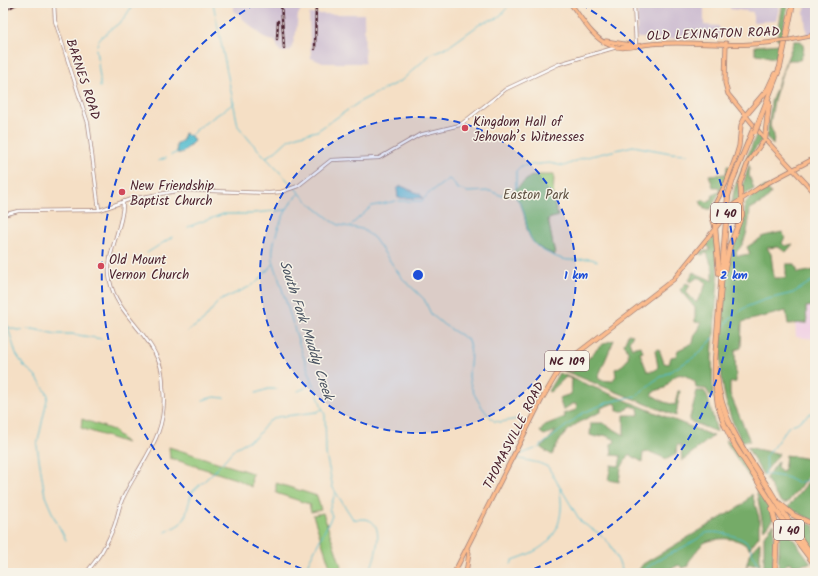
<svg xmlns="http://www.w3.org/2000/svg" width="818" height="576" font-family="Kalam,sans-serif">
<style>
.built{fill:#f1d0e4}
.industrial{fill:#cebed1}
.green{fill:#91c678;stroke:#6e7252}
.forest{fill:#74ab68;stroke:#5f654a}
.water{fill:#52bccf;stroke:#4e6e7d}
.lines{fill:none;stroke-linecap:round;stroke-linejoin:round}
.stream{stroke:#52bccf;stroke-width:1}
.minor-casing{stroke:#a07f78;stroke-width:4}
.major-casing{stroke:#a07f78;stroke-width:5}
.highway-casing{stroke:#a07f78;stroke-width:6}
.minor{stroke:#fff;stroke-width:2.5}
.major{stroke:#fbbb8d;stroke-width:3.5}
.highway{stroke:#fbbb8d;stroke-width:4.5}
.rail-casing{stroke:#4a1f2b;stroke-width:2.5}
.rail{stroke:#f7f3e8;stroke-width:1;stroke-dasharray:3;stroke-linecap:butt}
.major-bridge-casing{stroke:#a07f78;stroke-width:5;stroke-linecap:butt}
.highway-bridge-casing{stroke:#a07f78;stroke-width:6;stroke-linecap:butt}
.major-bridge{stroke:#fbbb8d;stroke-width:3.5}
.highway-bridge{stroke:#fbbb8d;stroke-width:4.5}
.ring{fill:none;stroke:#1d4ed8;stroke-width:2;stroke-dasharray:7 5}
.poi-dot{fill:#d1495b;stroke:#f7f3e8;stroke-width:1.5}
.labels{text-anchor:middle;stroke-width:3;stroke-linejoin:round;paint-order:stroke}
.shield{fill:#f7f3e8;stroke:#7e5f64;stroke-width:1}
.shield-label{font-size:12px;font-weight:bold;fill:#4a1f2b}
.street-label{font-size:13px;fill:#4a1f2b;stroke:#f7f3e8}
.poi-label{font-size:13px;fill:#4a1f2b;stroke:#f7f3e8;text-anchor:start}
.park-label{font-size:13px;fill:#5f5142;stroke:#f7f3e8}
.water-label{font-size:14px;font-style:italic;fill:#4d5664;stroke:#f7f3e8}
.centre{fill:#1d4ed8;stroke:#f7f3e8;stroke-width:2}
.ring-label{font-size:12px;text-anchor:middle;font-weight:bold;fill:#1d4ed8;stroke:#f7f3e8;stroke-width:3;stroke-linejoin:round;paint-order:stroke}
</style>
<rect width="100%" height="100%" fill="#f7f3e8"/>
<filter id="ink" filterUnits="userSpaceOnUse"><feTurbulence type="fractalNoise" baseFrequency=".025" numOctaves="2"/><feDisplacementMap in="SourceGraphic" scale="8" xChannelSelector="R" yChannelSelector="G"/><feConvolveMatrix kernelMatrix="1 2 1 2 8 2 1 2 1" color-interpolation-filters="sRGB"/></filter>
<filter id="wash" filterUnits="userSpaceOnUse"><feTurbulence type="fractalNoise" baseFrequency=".012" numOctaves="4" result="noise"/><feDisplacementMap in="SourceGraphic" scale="16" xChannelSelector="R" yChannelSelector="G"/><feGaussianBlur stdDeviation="0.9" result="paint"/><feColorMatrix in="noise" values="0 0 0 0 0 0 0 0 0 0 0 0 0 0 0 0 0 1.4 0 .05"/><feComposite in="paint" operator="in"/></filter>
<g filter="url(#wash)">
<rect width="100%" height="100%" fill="#f5dfc5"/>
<path class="built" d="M815,303V339L796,337L794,304Z"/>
<g class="industrial">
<path d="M234,3H297L301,9L298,15L296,33L291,50L286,52H280L275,41L266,39L243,19L241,15L237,14L233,9Z"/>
<path d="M637,3H704V25L719,26V39L637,38Z"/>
<path d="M730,3H780L776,21L753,22V12L730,9Z"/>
<path d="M807,3H815V34L807,35L804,13Z"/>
<path d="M309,14H364L365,63H323L311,58Z"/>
</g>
<g class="green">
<path d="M537,175H554L553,200L558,216L548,219L555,255C549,252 541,250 536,245C520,230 531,208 511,193L530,177Z"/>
<path d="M82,419L113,430L126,443L81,428Z"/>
<path d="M169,447L252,473L251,487L239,480L170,458Z"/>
<path d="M276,483L317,496L321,510L311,512L309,504L276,493Z"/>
<path d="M323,513L341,566L343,573H332L313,515Z"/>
</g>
<g class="forest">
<path d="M783,3H788V5L781,39H777Z"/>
<path d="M794,41H801C806,49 803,52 800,60H788L785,63L774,100L770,126L774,135L773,145L767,138L771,102Z"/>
<path d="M780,44L776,58C768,58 763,54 755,54V46Z"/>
<path d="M757,133L762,140C749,156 736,177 739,199L731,205L735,187Z"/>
<path d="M749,165L750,168L749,175L754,189L744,195L742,188Z"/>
<path d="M727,166H730L725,182L711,209H704L700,201L704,200L707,202L713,198L712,196L719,191V187H713L709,175L726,174Z"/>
<path d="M765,186L771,193L765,201L750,209C749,222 747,243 736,252L737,256L750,254L747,247L764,236L782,232L785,237L782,243L785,246L793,244L786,252L778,247L767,248L771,254L774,278H786V264H795L798,273L815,270V306L806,307L807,323L788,324L786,311L742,322L741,348L735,350L736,382L730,383V394L750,441H742C714,392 720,345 725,292C727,278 726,262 730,249C737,229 745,227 745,203Z"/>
<path d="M715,235L718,280L712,358L713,398L711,397L706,389L696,388L695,382C680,370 675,373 665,388L655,391L652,395L664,402L675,405L678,391H680L676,416L562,370L564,368L571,372C590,364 593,344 614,340L598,377L600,380L612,381L616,376L615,369C627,364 633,356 624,344L628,334L633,335L629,341L632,348L641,346L643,352L640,353L647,371H654L658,367L655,350L659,349L664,363L669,364L671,357L676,356L678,350L693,343L695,333L698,331L701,323L695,322V308L680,290L686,283L690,285L686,292L696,303L704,289L706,282L698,277L691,282L689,280L693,272L713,281V270L707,253L701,255L699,251H709L710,248L706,245Z"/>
<path d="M559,373L713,436L682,461L681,445H677L676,454L667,459L650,452L643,453L642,462L629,454L621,468L619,482L608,480L611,465L619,466L621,456L612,455L611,444L615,442L614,439L604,435L596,437L590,435L591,423H603L624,435V415H639L638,408L630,406L625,411H617V405L614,403L601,408V412C575,423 564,429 552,455L541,448L556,431L544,435L540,432L545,425L565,417L563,414L576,410L577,404H572L563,410L559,398L571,394L572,379L566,377L550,392L548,391Z"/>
<path d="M697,391H704L707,395L717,432L689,421Z"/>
<path d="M725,440L730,441L757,483L755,484L753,483Z"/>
<path d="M747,447L779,454L763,475Z"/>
<path d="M786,455L815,460V468L787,503H783L778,499L766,478L778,462L777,467L781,472L784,471Z"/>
<path d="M815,474V522L788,507Z"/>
<path d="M758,486L771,509L773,519L764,530L756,489Z"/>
<path d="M752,494L759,517V536L749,549C741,536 716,537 704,543C700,546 696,551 694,555C691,559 688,561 688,566L682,568L679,565C668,571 649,576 638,571L643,564L741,506Z"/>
<path d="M787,514L795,519L815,526V555Z"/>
<path d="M780,521L811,563L792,566L790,562L783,567V573H778Z"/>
<path d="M774,524L773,573H764V536Z"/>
<path d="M760,542V564H747L746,573C746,559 750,552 760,542Z"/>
</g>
<g class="water">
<path d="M184,133L192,137L194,141L182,153H177L176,144L183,140Z"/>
<path d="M401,186L420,194L423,198H398L397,189Z"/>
</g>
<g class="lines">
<g class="stream">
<path d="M213,3L238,126L251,142L293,186"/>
<path d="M97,45L100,38L123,20L134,3"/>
<path d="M96,49L100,78"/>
<path d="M100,87V80"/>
<path d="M190,136C203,122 219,115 234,103"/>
<path d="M171,155L178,152"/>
<path d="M266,157L276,151L288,140L297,136L317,131L361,101L402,80L431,54L451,45L483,22L498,18L507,8"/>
<path d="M158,161L166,158"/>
<path d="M295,188L307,201L332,221L339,225L362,229L374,238L402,278L424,299L431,314L444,325L467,339C474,352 469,364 469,377C470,391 483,411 494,421L501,422L517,419L521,423C521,436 502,440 513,454"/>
<path d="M299,193C285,206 270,241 273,260L302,353L325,415L326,454L333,488L353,519C359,520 364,518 369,520C386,527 374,561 369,573"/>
<path d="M511,193C532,208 520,232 538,247C544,252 561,260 569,260C579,261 588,256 597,261"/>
<path d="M399,201H422L428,194L449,179L455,184L456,188L468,192L490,191L500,195L511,193L516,188V171L521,166L549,163L564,166L583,158L633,146L671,153L688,154"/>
<path d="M253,213L286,210"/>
<path d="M207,220L223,214H252"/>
<path d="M351,225L372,206L396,201"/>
<path d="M188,227L206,220"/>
<path d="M147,253L172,237"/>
<path d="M256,283L273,264"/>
<path d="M251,286L254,284"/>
<path d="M219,301L249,287"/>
<path d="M3,311L16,354L24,366L35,375L48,395L37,446L45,496L54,517L66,540"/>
<path d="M8,327L17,330L33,329L56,334H72L102,339"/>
<path d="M188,331L203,321L217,303"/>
<path d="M720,331L730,319L746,307L764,300L793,293L815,279"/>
<path d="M298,391L305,388L312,381"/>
<path d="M256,393L268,389H277"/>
<path d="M203,400L214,397L224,398"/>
<path d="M815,410L797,423L789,426L765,458L767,468L764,474L786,477L797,483L808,480L815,483"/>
<path d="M257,436L268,422L277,417L317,412L322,409"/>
<path d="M538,448L583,413L609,402L636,396L654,381L696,356L714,338"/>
<path d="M515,456L516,458L539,463L548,467L581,522L600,534L610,544L624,573"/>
<path d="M516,456L535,449"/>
<path d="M329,510L335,494"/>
<path d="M166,532L180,524L185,517L192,492L214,472L235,448L256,437"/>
<path d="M511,564L513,560C540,551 558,541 561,510C562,503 560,495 560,488"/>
<path d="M303,573L330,520L332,516L330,511"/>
<path d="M495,573L496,572"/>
<path d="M642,573C653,559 679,551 694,541C698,539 702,535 706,533C714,530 738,536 745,541C752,547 753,560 760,567"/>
</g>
</g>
</g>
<g filter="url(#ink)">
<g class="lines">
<defs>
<g id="minor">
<path d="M54,3L55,21L88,123L99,210"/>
<path d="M634,3L636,46"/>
<path d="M3,215L18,211L100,210L131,199L183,190L269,193L281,192L298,186L331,160L379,158L419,135L460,125L506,89L559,64L617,47"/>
<path d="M86,573C97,560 107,545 113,529C117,520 118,510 122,500C141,459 169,437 163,387C163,378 162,368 158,360C147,331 116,312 110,281C104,254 124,228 123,201"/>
</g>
<g id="major">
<path d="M570,3C582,18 591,37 609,45C623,51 638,45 651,44C694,40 737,49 779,41"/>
<path d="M790,40L815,35"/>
<path d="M606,41L636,46"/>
<path d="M726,43L725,83L728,94L765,139L815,193"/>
<path d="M741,200L740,184L748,162L765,139"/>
<path d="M733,205L760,187L815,158"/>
<path d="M718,221L724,214"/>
<path d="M715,227L712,217L713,208L726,183L736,156L739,146L741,125L746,115"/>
<path d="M454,573L542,399L559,370L575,355L674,279L722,220"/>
<path d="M466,573L469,553L467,549"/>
</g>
<g id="highway">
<path d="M746,115L768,89L775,74"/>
<path d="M758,124L780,67L793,3"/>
<path d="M753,130L733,179L728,196L715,360V382L718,405L725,426L735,446L791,533L815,565"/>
<path d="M765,139L769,103"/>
<path d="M715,227L719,273"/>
<path d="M724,272L730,245L742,215L741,201"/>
<path d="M717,377C721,422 748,456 771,492C785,515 798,538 815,558"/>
<path d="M779,503L793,515L815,525"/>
<path d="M772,509L777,529L775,573"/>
</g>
</defs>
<use href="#minor" class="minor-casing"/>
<use href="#major" class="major-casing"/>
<use href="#highway" class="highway-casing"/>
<use href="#minor" class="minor"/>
<use href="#major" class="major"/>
<use href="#highway" class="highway"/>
<defs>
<g id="rail">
<path d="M281,3L284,48"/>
<path d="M3,11L19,3"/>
<path d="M277,39L278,21"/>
<path d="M315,49L316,3"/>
</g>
</defs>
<use href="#rail" class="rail-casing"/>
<use href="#rail" class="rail"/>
<defs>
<g id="major-bridge">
<path d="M779,41L790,40"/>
<path d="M722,220L733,208"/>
</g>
<path id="highway-bridge" d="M755,132L758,124"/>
</defs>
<use href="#major-bridge" class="major-bridge-casing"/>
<use href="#highway-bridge" class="highway-bridge-casing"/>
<use href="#major-bridge" class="major-bridge"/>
<use href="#highway-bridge" class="highway-bridge"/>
</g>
</g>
<circle cx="418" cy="275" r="158" fill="#1d4ed8" fill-opacity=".12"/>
<g class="ring">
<circle cx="418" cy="275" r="158"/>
<path d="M313 573A316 316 0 0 1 255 4M581 4A316 316 0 0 1 523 573"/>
</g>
<g class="poi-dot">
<circle cx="465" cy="128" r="4"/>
<circle cx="122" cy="192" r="4"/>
<circle cx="101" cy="266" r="4"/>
</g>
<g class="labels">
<g class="shield">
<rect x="711" y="203" width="30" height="20" rx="3"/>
<rect x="545" y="351" width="44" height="20" rx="3"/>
<rect x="774" y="520" width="30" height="20" rx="3"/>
</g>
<g class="shield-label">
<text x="726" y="217">I 40</text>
<text x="567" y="365">NC 109</text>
<text x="789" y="534">I 40</text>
</g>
<g class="street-label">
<text transform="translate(713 33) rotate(-2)" y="5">OLD LEXINGTON ROAD</text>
<text transform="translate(84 79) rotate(72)" y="5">BARNES ROAD</text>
<text transform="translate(513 435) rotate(-63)" y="5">THOMASVILLE ROAD</text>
</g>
<g class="poi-label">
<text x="473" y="126">Kingdom Hall of<tspan x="473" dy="15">Jehovah’s Witnesses</tspan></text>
<text x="130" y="190">New Friendship<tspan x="130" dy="15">Baptist Church</tspan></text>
<text x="109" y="264">Old Mount<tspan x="109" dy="15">Vernon Church</tspan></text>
</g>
<g class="park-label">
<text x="536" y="199">Easton Park</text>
</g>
<g class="water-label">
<text transform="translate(307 330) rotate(72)" y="5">South Fork Muddy Creek</text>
</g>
</g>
<circle cx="418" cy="275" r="6" class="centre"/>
<g class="ring-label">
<text x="576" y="279">1 km</text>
<text x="734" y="279">2 km</text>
</g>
<rect width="818" height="576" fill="none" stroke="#f7f3e8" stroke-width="16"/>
</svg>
